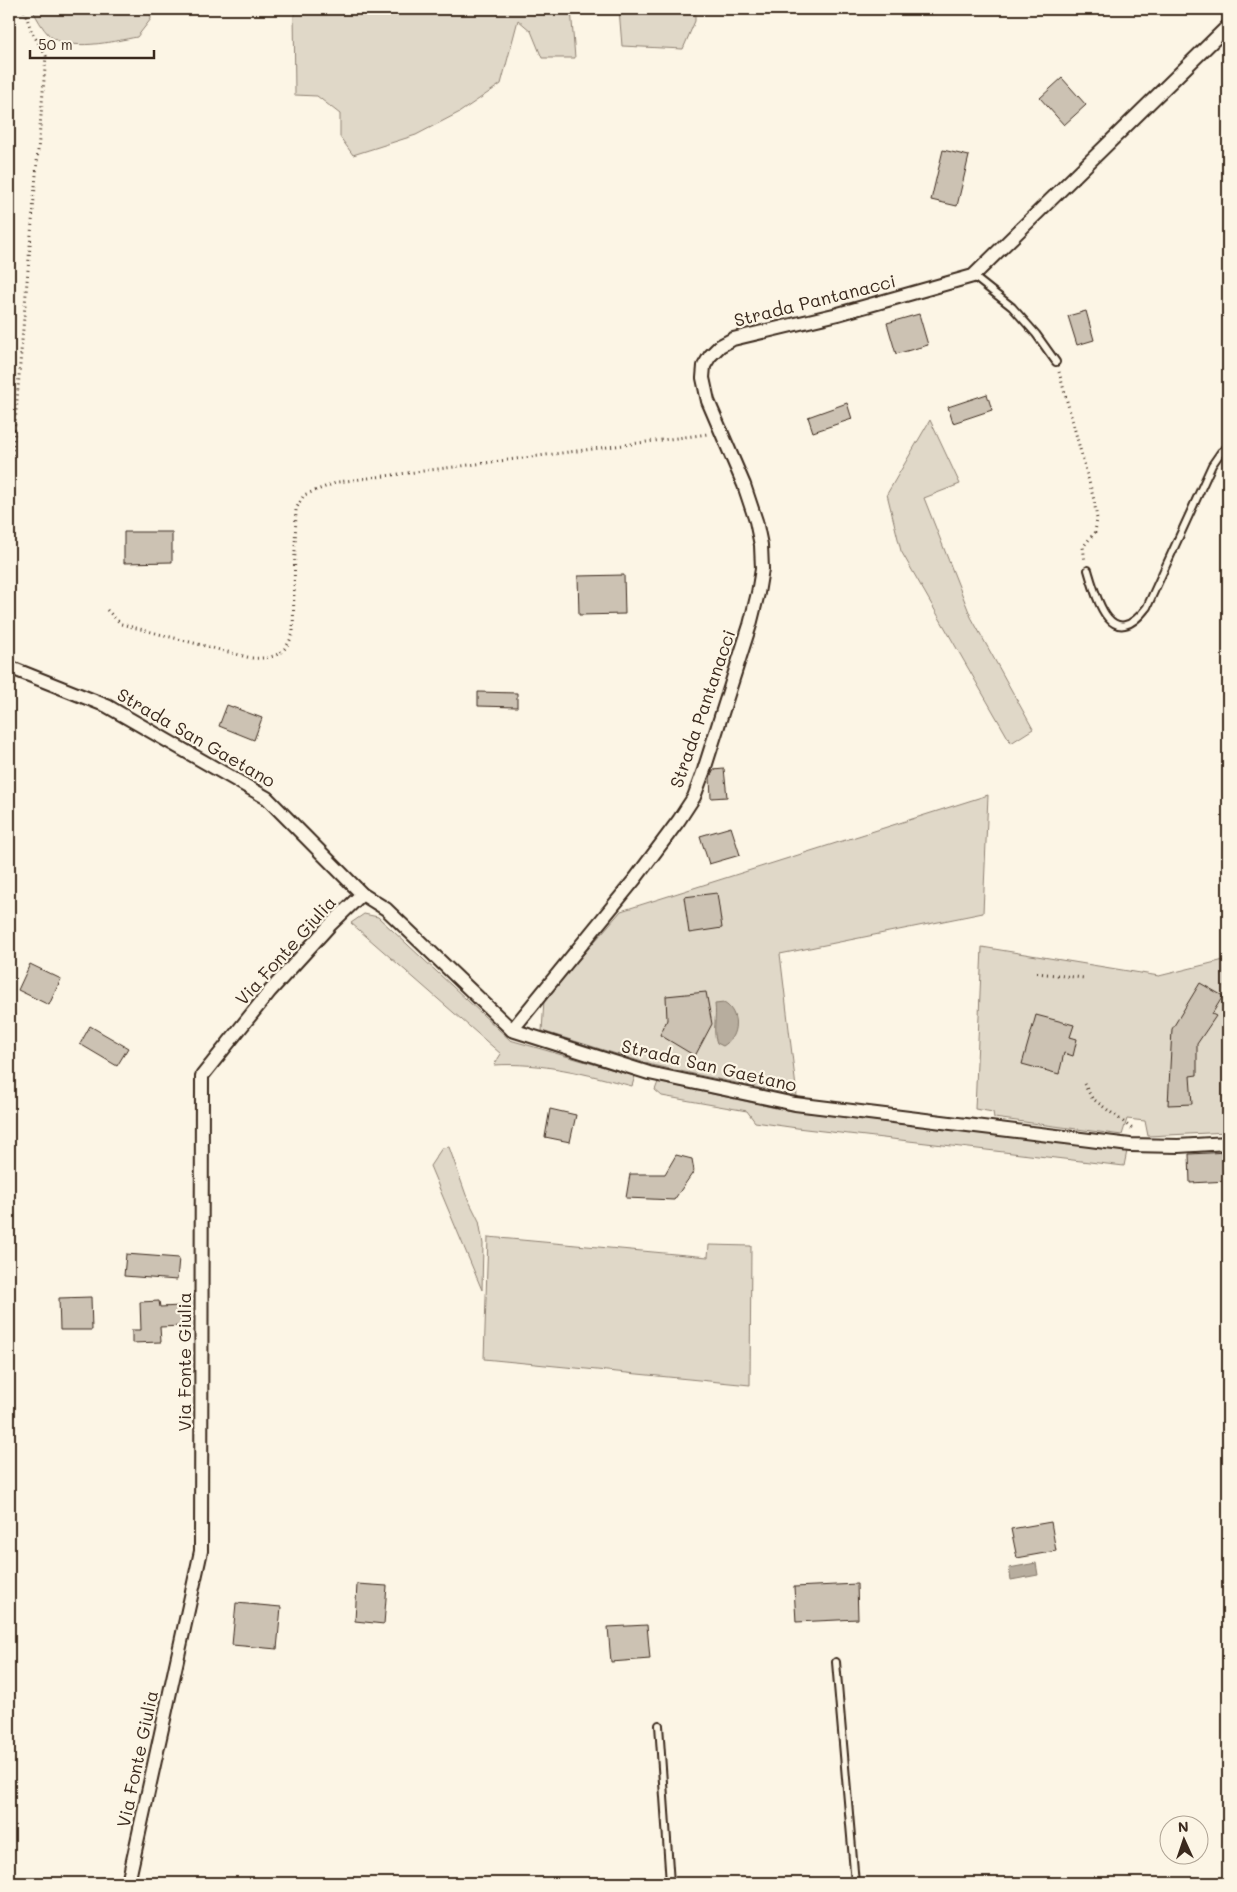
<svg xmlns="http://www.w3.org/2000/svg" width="1237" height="1892" font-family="Mali,sans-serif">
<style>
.green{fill:#e0d8c8;stroke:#8e8173}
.water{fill:#b7ad9e;stroke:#85796b}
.building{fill:#ccc2b3;stroke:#3b2a1e}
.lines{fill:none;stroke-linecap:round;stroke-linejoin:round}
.service-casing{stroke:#3b2a1e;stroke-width:10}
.minor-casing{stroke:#3b2a1e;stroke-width:16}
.path{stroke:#3b2a1e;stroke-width:3;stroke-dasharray:1 4;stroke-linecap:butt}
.service{stroke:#fcf5e5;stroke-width:6}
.minor{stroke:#fcf5e5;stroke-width:12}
.labels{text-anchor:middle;stroke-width:4.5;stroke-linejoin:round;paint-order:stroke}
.street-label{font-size:18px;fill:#3b2a1e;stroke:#fcf5e5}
</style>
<rect width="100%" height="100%" fill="#fcf5e5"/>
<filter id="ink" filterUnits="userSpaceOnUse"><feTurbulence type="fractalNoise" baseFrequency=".02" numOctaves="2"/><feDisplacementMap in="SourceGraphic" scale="10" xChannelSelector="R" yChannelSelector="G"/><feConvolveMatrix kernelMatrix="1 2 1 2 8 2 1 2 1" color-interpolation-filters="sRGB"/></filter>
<g filter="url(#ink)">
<g class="green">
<path d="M32,9H150L151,19L137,37C115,41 68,53 49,35C42,28 37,18 32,9Z"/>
<path d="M294,9H571L575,58H542L531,31L518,20L501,84L460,112L416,135L353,155L340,137V114L317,96L295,95Z"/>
<path d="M619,9H695V21L683,49L622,46Z"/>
<path d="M930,420L960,484L924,498L971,617L1033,729L1011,743L901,551L887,494Z"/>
<path d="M988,795L983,913L780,954L797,1096L652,1065L542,1031L544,1000L621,911Z"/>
<path d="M364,914L378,917L510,1040L635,1076L632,1086C586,1074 542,1062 494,1065L501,1054L351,923Z"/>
<path d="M982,947L1159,976L1228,959V1132L1148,1136L1145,1121L1127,1119L1122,1135L994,1118L993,1112L975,1109Z"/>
<path d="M658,1082L785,1110L1127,1151L1124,1166L797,1128L755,1122L747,1111L662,1096L655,1090Z"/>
<path d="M449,1147L466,1195L479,1221L483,1244L482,1290L430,1166L442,1148Z"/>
<path d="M488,1237L708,1257L709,1245L751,1246L750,1385L484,1359Z"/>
</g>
<g class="water">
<path d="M724,1003C740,1012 739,1037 723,1046L717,1043C712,1031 717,1018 715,1004Z"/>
<path d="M1036,1563L1038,1575L1011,1580L1009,1568Z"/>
</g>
<g class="building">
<path d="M1062,78L1086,105L1064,125L1040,98Z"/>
<path d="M943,150L969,156L957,206L931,200Z"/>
<path d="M1086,311L1094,340L1077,345L1068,316Z"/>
<path d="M919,314L928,345L896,354L887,323Z"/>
<path d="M987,394L992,410L953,423L948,407Z"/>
<path d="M847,403L852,419L813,432L808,417Z"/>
<path d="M124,532H172V562L124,563Z"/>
<path d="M624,575L625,614L579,615L578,576Z"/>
<path d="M478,692L517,693V707L478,706Z"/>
<path d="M227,705L262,718L254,740L219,726Z"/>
<path d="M724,769L727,797L711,798L710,778L713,770Z"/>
<path d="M731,827L740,855L709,864L700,836Z"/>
<path d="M717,893L722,928L689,933L684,897Z"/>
<path d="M30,964L61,979L49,1005L18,990Z"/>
<path d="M1200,983L1223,996L1212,1014L1216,1016L1197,1044V1075L1190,1076L1192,1104L1168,1105L1172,1029Z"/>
<path d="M706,992L712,1024L695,1056L660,1035L667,1020L666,996Z"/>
<path d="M1036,1015L1074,1025L1070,1037L1077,1039L1073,1056L1064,1053L1059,1074L1022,1064Z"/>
<path d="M90,1026L128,1048L117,1066L80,1044Z"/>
<path d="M550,1109L576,1115L570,1142L545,1137Z"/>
<path d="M1228,1152V1181L1190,1183L1189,1154Z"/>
<path d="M676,1155L692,1159L694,1171L674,1200L626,1198L630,1174H665Z"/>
<path d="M126,1254L179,1258L177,1280L124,1276Z"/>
<path d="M91,1297L92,1330H60L59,1298Z"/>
<path d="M159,1301L160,1307L181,1306L182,1326L160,1327L161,1342L132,1343V1330H141L140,1302Z"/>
<path d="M1051,1522L1056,1551L1017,1558L1011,1529Z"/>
<path d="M357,1584L387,1586L384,1624L355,1621Z"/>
<path d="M857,1584L858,1619L796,1622L794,1587Z"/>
<path d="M236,1603L281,1607L277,1649L232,1645Z"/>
<path d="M647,1625L650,1659L611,1662L608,1627Z"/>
</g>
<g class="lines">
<defs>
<g id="service">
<path d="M973,276L1012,307L1036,334L1056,362"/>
<path d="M1088,570C1096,597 1111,655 1147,607L1212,465L1221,452L1228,447"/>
<path d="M836,1662L855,1883"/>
<path d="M659,1725L670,1883"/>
</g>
<g id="minor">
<path d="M9,667L107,706L267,798L362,894L386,909L512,1030L649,1073L795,1104L1130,1145L1178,1146L1228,1143"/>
<path d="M512,1030L635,879L679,820L694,797L704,770L750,625L758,593L762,569L761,545L756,521L744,485L708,401L703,378L704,366L710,356L720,346L733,339L838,314L973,276L1228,26"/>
<path d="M128,1883L201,1551L202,1076L270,991L330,925L362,894"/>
</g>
</defs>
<use href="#service" class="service-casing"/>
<use href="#minor" class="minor-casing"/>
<g class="path">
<path d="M1059,372L1094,500L1097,519L1095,532L1083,547L1085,561"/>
<path d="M9,495L46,56L31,30L24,9"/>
<path d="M107,610L121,624L251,658C274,659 286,655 293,632L296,509L304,495L338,482L708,434"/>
<path d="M1037,973L1084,978"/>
<path d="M1084,1084L1092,1098L1134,1130"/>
</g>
<use href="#service" class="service"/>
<use href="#minor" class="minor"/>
</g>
</g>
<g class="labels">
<g class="street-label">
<text transform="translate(815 301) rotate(-14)" y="6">Strada Pantanacci</text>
<text transform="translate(703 709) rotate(-71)" y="6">Strada Pantanacci</text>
<text transform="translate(196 738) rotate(30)" y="6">Strada San Gaetano</text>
<text transform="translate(286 951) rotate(-48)" y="6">Via Fonte Giulia</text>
<text transform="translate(709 1066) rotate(13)" y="6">Strada San Gaetano</text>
<text transform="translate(185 1362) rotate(-90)" y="6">Via Fonte Giulia</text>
<text transform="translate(138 1759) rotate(-78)" y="6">Via Fonte Giulia</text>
</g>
</g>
<rect width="1237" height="1892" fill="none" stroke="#fcf5e5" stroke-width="30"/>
<rect x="15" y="15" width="1207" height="1862" fill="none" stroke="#3b2a1e" stroke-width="2" filter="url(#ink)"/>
<g transform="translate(1184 1840) rotate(357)"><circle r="24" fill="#fcf5e5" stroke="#afa495"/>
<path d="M0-4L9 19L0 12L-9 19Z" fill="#3b2a1e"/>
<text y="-8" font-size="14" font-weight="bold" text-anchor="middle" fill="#3b2a1e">N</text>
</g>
<path d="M30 50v8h124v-8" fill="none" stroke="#3b2a1e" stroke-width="2.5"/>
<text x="38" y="50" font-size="15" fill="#3b2a1e" stroke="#fcf5e5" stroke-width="4" paint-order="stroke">50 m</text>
</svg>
